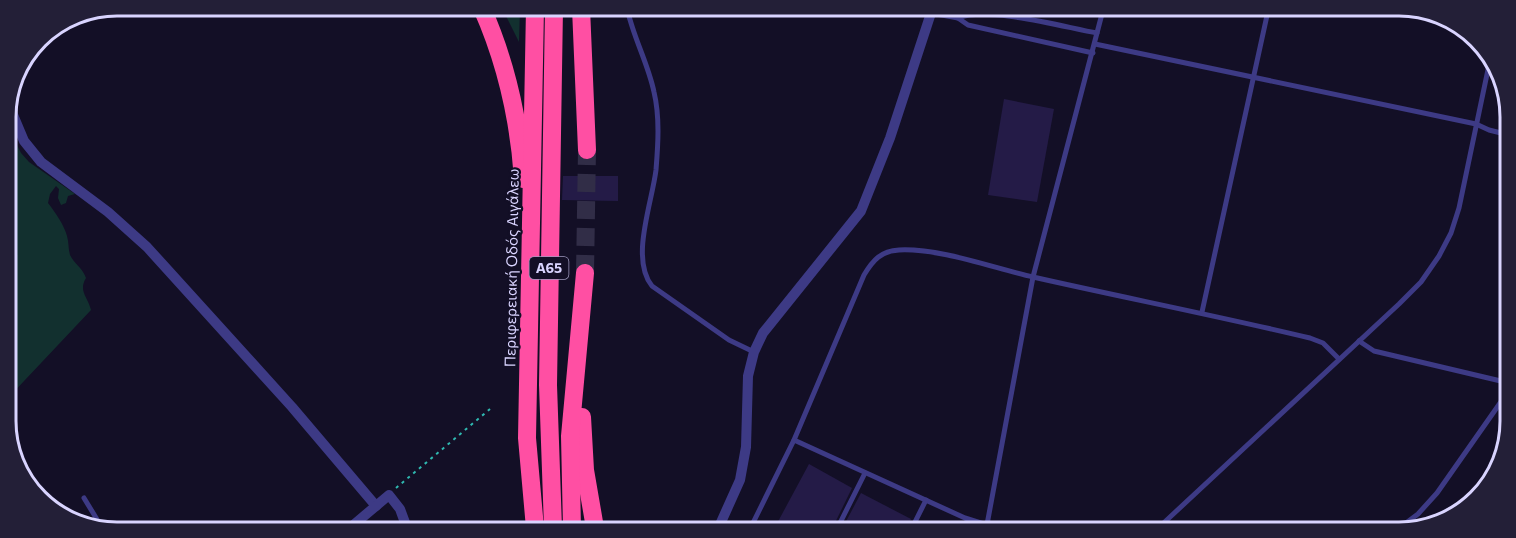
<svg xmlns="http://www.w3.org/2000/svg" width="1516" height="538" font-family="Commissioner,sans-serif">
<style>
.green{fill:#12302f}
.water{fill:#0c2248}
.building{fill:#241b47}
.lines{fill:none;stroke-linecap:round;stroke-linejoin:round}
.highway-tunnel{stroke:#312d47;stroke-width:18;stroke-dasharray:18 9;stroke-linecap:butt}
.path{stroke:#2fb8b0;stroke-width:2;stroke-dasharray:3 4.5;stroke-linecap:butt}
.lane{stroke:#3d3a85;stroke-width:5}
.street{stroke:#3d3a85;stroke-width:10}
.highway{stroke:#ff4fa3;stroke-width:18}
.labels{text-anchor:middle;stroke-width:4.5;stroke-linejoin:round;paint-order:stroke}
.shield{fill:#130f26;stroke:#9e99be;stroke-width:1.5}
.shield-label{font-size:14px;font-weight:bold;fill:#d9d4ff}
.street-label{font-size:15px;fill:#d9d4ff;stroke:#130f26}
.rim{fill:none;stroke:#d9d4ff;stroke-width:3}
</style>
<rect width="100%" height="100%" fill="#130f26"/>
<g class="green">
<path d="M502,8H520L519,42Z"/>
<path d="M6,123L21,153L29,162L75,194L68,196L66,203L61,205L58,198L59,189L56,186L50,194L48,203C55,212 64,225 67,236C69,242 68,249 70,255C74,264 82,267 86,278C78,291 88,297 91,310L8,398Z"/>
<path d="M31,489C51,498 69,505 80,525L34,494Z"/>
</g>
<path class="water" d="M656,8L684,9C677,21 664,17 656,8Z"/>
<g class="building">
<path d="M1004,99L1054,109L1037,202L988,195Z"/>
<path d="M563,176H618V201L562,200Z"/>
<path d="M809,464L852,488L832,529H774Z"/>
<path d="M861,493L911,519L906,530L842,529Z"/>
</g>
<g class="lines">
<path class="highway-tunnel" d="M585,273L587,150"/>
<path class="path" d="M396,488L490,409"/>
<g class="lane">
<path d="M627,8C633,37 648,63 654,92C660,117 658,145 656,170C652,203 630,259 652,286L729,340L754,352"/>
<path d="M931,13L958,18L968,25L1093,53"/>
<path d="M958,18C989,6 1063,27 1097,33"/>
<path d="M1095,44L1476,124L1489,130L1509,135"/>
<path d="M1202,312L1268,11"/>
<path d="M1359,341L1374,351L1505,382"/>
<path d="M794,440L965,518L987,525L1020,530"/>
<path d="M84,498L101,526"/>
<path d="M750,529L794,440L864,275C873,260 881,251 899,250C940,248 993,268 1033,277C1126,298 1218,316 1310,338L1323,343L1339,359"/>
<path d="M837,529L865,473"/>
<path d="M911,530L926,500"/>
<path d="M986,530L1033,277L1103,10"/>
<path d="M1155,531L1399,304L1421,282L1439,256L1451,233L1459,208L1490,60"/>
<path d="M1394,532L1418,514L1437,493L1505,396"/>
</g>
<g class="street">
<path d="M8,103L24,141L41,162L108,212L147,247L292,407L376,506"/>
<path d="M351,527L389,495L400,509L407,528"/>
<path d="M718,529L740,480L746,447L748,376L754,352L763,333L861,211L890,138L932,10"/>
</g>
<g class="highway">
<path d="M482,8C506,62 519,120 523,179"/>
<path d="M581,8L587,150"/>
<path d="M582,417L585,470L595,528"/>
<path d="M535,528L527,438L535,8"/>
<path d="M553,528L548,385L554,8"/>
<path d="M572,528L570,436L585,273"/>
</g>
</g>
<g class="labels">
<rect class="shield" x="529.5" y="257" width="39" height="22" rx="4.5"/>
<g class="shield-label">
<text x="549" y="273">Α65</text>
</g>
<g class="street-label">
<text transform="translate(512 268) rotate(-89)" y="5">Περιφερειακή Οδός Αιγάλεω</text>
</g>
</g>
<path d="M0 0H1516V538H0ZM117 16H1399A101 101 0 0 1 1500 117V421A101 101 0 0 1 1399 522H117A101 101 0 0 1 16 421V117A101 101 0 0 1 117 16Z" fill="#231f37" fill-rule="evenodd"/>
<path class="rim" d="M117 16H1399A101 101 0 0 1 1500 117V421A101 101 0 0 1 1399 522H117A101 101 0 0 1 16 421V117A101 101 0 0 1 117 16Z"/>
</svg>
